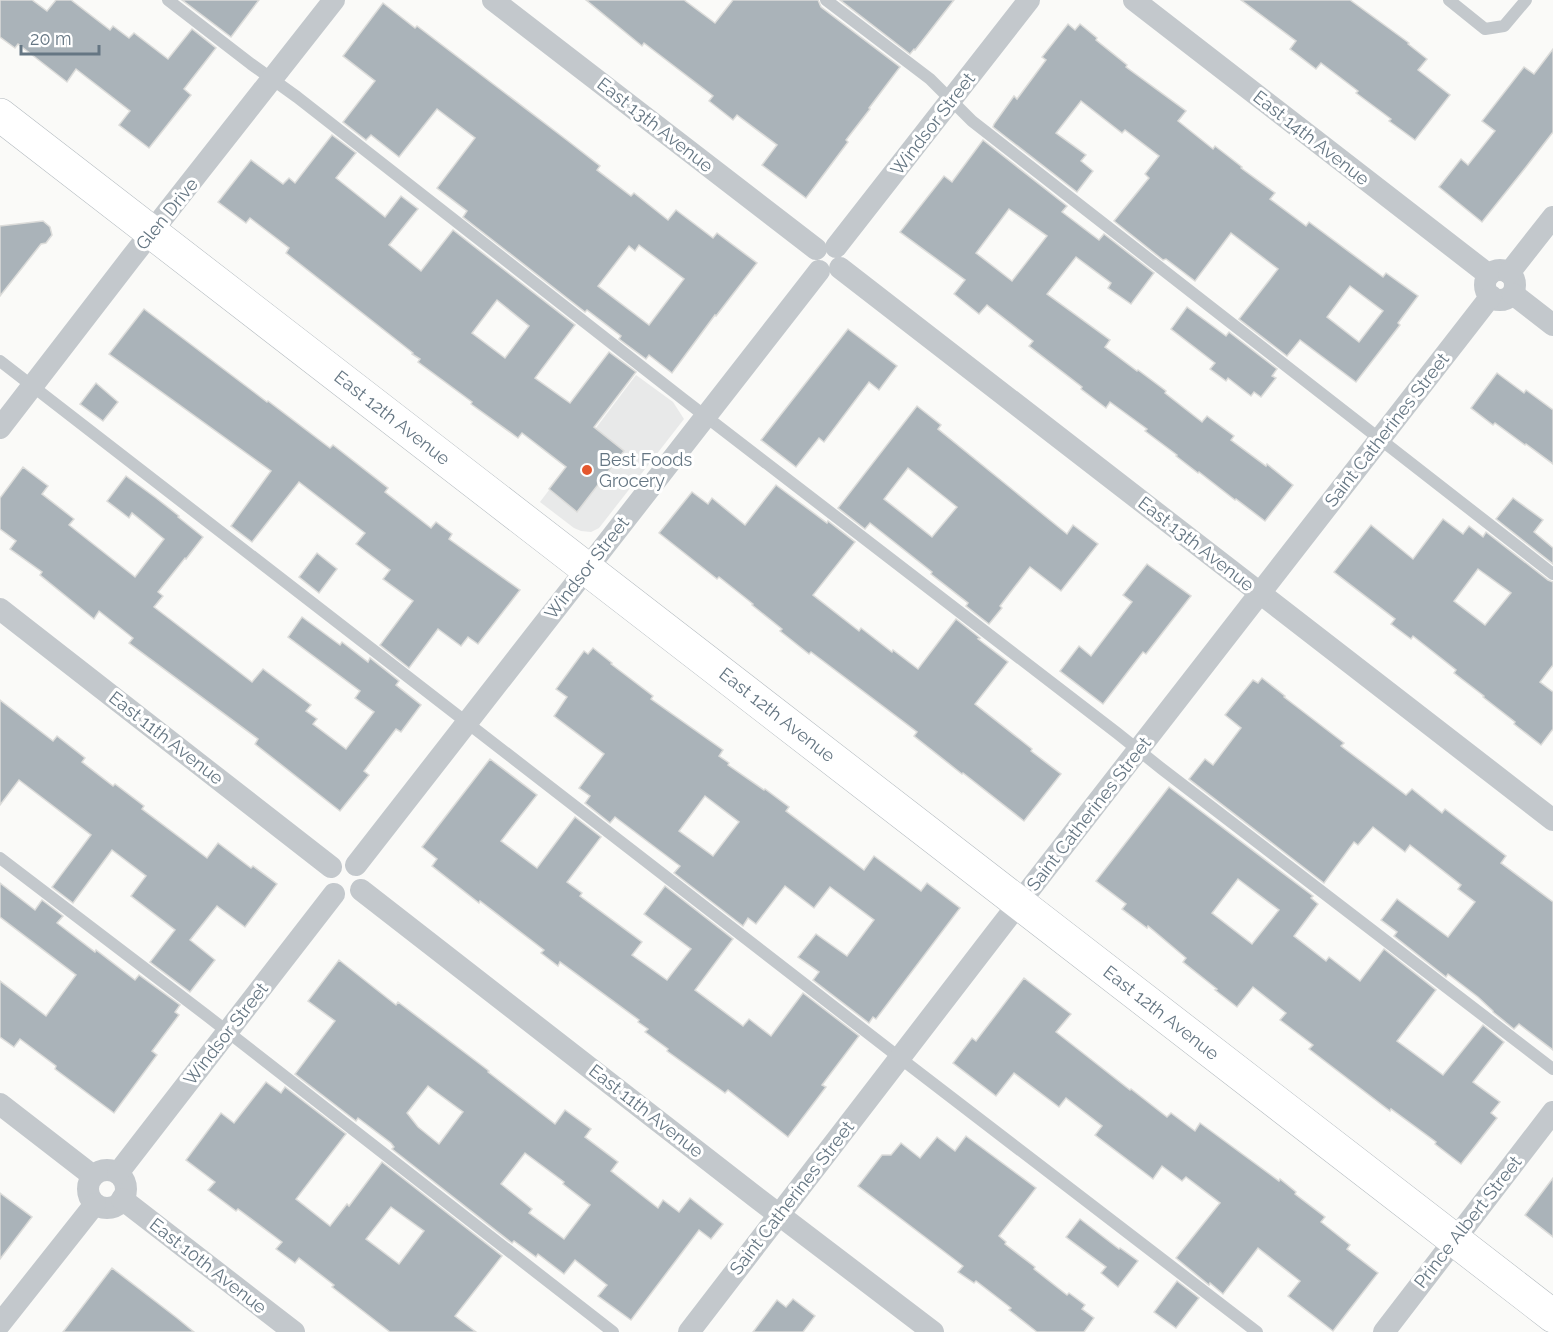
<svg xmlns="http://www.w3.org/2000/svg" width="1553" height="1332" font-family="Raleway,sans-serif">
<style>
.built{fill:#e8e9e9}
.building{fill:#aab3b9;stroke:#dcdcda;stroke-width:1.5;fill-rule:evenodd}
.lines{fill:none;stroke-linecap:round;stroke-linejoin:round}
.secondary-casing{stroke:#b3babf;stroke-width:34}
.lane{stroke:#c3c8cc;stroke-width:12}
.street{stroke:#c3c8cc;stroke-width:22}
.secondary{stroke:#fff;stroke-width:33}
.poi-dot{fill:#e4572e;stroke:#fff;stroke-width:2}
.labels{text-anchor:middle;stroke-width:6;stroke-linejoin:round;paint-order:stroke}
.street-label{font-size:18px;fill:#657683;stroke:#fff}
.poi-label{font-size:18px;fill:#657683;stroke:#fff;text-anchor:start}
</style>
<rect width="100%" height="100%" fill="#fafaf8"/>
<path class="built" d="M636,375L673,402L684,419L599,528L591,532L581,531L574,528L540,502Z"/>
<g class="building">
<path d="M0,0H32L47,11L56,0H71L110,30L113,26L129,38L134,33L168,59L192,29L216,48L184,89L191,95L149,148L119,125L130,111L76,69L67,82L18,44L15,48L0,37Z"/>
<path d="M182,0H259L231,37Z"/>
<path d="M586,0H684L715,23L733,0H818L821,7L900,67L869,108L870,109L846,140L848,142L806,198L762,165L777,145L737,115L733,120L709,101L713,96L644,43L642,46Z"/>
<path d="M840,0H954L915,50L914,49L910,54Z"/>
<path d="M1241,0H1350L1409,43L1408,44L1427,59L1418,70L1450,95L1415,140L1389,121L1391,119L1356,93L1358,91L1321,63L1316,69L1290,49L1296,41Z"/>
<path d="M383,3L415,28L417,26L568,141L600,166L597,170L631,196L634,193L668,220L676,210L713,238L717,233L757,263L716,316L715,315L672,373L649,355L646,359L619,339L621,336L587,310L585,312L463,217L467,211L437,188L475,138L437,109L399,157L371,135L366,140L343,122L375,81L343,56ZM639,245L684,279L649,325L598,286L629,246L635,251Z"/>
<path d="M1068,24L1075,30L1080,24L1097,38L1096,40L1127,65L1126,67L1186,111L1178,121L1213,149L1215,146L1242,167L1241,168L1275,193L1270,199L1306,226L1309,222L1383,277L1386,273L1418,296L1398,323L1400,325L1356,382L1300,340L1287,356L1239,319L1278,269L1231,233L1195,281L1166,259L1163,260L1114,221L1149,178L1145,174L1159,156L1125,130L1122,133L1081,101L1056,133L1086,155L1081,161L1093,171L1077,192L993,127L994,124L1014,96L1017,99L1046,60L1042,57ZM1350,286L1383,311L1359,342L1327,317Z"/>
<path d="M1553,49V132L1526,167L1482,222L1439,187L1461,159L1468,165L1495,131L1482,121L1524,67L1534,74Z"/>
<path d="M332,135L356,153L336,178L385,217L401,196L418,209L389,245L421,271L453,230L575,325L535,378L570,403L609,352L636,372L594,427L624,451L577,512L549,489L566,467L522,433L518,438L471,404L472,402L418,362L420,359L412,354L413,353L286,253L289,248L250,218L246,223L218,202L251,160L283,184L289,178L295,183ZM497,300L529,326L505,358L472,333Z"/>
<path d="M983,140L1067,206L1062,212L1099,240L1104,234L1154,273L1131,304L1108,288L1111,283L1076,257L1047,294L1110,340L1105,347L1137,371L1138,370L1166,391L1165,393L1202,422L1207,416L1234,436L1231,440L1266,466L1267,464L1293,485L1265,521L1236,499L1235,500L1199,472L1198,473L1176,456L1177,455L1145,431L1147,429L1110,402L1106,408L1081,389L1082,387L1029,346L1033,341L987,305L979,314L954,294L965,280L900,232L944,176L952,182ZM1009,209L1047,236L1012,281L976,253Z"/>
<path d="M43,221L50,227L52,235L46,243L41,244L0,296V226Z"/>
<path d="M1187,307L1226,336L1229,332L1277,369L1272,376L1276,378L1261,397L1254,392L1251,396L1228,378L1226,381L1210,369L1215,363L1171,329Z"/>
<path d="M144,309L267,402L268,401L330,448L333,445L388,488L385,492L431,528L436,522L452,534L449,539L520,590L478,644L468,637L461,646L438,629L409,668L380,645L413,601L383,579L390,570L356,544L365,533L299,482L252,542L231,526L271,471L109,354Z"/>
<path d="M848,329L897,366L879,390L869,382L824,442L819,438L796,467L761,440Z"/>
<path d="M1497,373L1524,393L1526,390L1553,410V464L1526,444L1525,445L1495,423L1493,425L1471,408Z"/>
<path d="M96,383L118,402L103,421L80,404Z"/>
<path d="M917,406L941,425L938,429L1067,534L1073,525L1098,544L1061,591L1030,567L1000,606L1002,608L989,624L966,606L968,603L931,574L932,572L870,523L865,529L838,508ZM908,468L957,507L932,537L884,499Z"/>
<path d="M23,467L48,486L42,494L74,519L69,525L135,577L164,539L132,513L129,518L107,501L126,476L156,498L179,516L178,517L203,537L186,559L185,558L158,592L163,596L154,607L252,682L263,669L311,705L306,711L317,719L313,724L346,749L374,712L355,698L360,691L288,637L302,617L340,645L342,642L368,662L370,658L399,681L396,685L421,705L401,732L396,729L364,771L369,775L340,811L255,744L258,739L129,643L133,638L99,611L94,619L40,575L42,572L10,549L16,541L0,529V498Z"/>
<path d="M776,485L827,523L828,521L855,542L813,595L859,631L861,628L892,652L893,650L918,669L956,619L980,638L978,639L1008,662L975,704L1032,749L1031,751L1061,774L1024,821L963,773L962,774L914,736L917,732L811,652L809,654L780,631L782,629L752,605L753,604L719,577L717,579L659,533L692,492L708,504L712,498L745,525Z"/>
<path d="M1513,498L1543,520L1534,532L1553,548V564L1496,519Z"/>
<path d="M1443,519L1463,534L1469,526L1483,537L1486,532L1548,580L1553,582V665L1540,682L1553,692V729L1541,745L1514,724L1515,722L1483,697L1484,696L1454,673L1456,670L1413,636L1411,639L1391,624L1395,619L1334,572L1371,525L1413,559ZM1478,569L1511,593L1485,625L1454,601Z"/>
<path d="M317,553L337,569L319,593L299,577Z"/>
<path d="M1147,564L1191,596L1146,654L1143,652L1103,704L1060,671L1079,646L1091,656L1132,602L1123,595Z"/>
<path d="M593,648L612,663L611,664L653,696L651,699L723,750L719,756L729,763L728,765L764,790L765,789L789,807L786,811L864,870L874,856L921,891L927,883L960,908L876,1019L873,1017L869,1023L813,980L819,972L798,957L816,934L847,956L874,920L830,887L814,908L785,886L756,924L748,918L743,926L674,873L680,866L615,817L610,823L585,803L590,796L579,788L604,754L554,716L567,697L556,689L584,651L588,654ZM705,796L739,822L713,856L679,831Z"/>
<path d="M1262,678L1285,696L1284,697L1344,743L1341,746L1406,795L1412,789L1442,813L1445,809L1506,856L1501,863L1553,902V1050L1519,1024L1514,1029L1493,1012V1011L1478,997L1448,974L1446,977L1394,936L1397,932L1381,920L1397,899L1448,937L1475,902L1458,889L1461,885L1410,845L1405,852L1373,827L1358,845L1354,842L1324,883L1189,779L1205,759L1213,765L1241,728L1225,715L1253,680L1258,683Z"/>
<path d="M0,700L53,741L57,736L85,758L82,762L113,786L115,784L144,806L142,809L207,858L218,843L251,868L253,866L277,884L245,927L217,906L190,940L215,960L190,992L150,962L175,930L131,896L146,876L112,850L73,903L52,887L91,835L19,780L0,805Z"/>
<path d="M490,759L537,795L501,841L537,868L575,817L601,837L567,882L582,893L580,896L642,942L632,955L667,980L691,949L644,914L665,886L733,939L695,990L743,1026L749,1019L771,1036L803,993L859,1036L822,1085L826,1087L788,1137L728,1090L725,1093L667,1051L668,1049L645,1032L648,1029L638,1022L639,1020L560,962L558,966L541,953L544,950L480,901L479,903L432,866L437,859L422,847Z"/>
<path d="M1169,787L1313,896L1311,898L1318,904L1294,936L1326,961L1329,957L1360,981L1384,949L1436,990L1397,1041L1443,1075L1483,1025L1504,1042L1473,1082L1500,1102L1491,1113L1497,1118L1461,1164L1435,1144L1436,1142L1391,1109L1390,1111L1309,1049L1313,1045L1280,1020L1286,1013L1253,987L1237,1007L1215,990L1217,989L1183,962L1186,958L1148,926L1147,928L1122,909L1126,904L1096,881ZM1238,879L1279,910L1252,944L1212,913Z"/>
<path d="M0,883L35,910L42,900L63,916L57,923L95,952L96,950L135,980L139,975L180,1005L175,1012L179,1015L152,1051L157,1055L114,1113L55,1069L56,1066L20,1039L14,1047L0,1037V981L46,1016L76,975L0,917Z"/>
<path d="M339,960L396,1005L398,1002L489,1071L488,1072L555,1124L565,1110L591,1129L585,1137L618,1162L611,1171L658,1208L663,1200L679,1212L690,1198L723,1224L711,1239L699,1230L631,1320L598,1296L607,1285L575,1260L564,1274L538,1254L536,1257L514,1241L512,1243L392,1149L394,1147L391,1143L358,1118L356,1121L295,1074L335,1021L308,1001ZM428,1086L463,1112L439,1144L418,1127L407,1113ZM525,1153L564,1182L563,1184L590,1205L564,1239L529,1213L532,1209L501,1184Z"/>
<path d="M1024,978L1071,1014L1056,1032L1130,1090L1131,1089L1167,1117L1171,1113L1195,1131L1200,1123L1279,1181L1280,1179L1296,1192L1295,1194L1325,1217L1321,1222L1350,1245L1347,1249L1378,1273L1333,1331L1288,1296L1300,1281L1258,1248L1223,1294L1210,1283L1209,1285L1176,1258L1220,1203L1186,1177L1182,1181L1162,1166L1153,1179L1095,1135L1102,1126L1066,1098L1059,1107L1014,1073L996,1096L953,1063L972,1038L976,1041Z"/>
<path d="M266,1082L281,1093L285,1087L346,1134L296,1199L330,1226L347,1204L349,1206L382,1162L502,1256L455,1316L476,1332H390L332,1287L334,1285L299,1258L295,1263L276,1249L282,1242L238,1209L236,1211L208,1190L215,1182L186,1160L221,1113L234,1123ZM391,1207L424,1231L399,1264L366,1239Z"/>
<path d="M966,1136L1036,1188L999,1236L1006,1242L1005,1244L1035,1267L1034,1269L1067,1295L1069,1293L1085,1305L1082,1309L1094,1318L1084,1332H1037L1009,1310L1011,1308L976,1281L974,1283L958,1272L963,1266L858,1186L882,1155H891L901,1143L920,1158L937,1137L955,1151Z"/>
<path d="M1553,1178V1237L1525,1215Z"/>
<path d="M0,1193L32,1217L0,1259Z"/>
<path d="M1080,1219L1119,1249L1120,1248L1138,1261L1118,1287L1101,1273L1106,1267L1066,1237Z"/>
<path d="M112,1268L177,1318L194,1332H63Z"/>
<path d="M1177,1281L1199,1298L1176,1328L1154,1312Z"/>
<path d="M793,1299L815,1316L803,1332H753L777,1300L786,1307Z"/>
</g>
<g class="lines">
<defs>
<path id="secondary" d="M0,115L1553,1316"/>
</defs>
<use href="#secondary" class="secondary-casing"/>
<g class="lane">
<path d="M168,0L251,64L297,97L683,399L1117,733L1162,769L1553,1069"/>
<path d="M826,0L930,79L972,121L1553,574"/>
<path d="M1449,0L1485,29L1504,26L1526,0"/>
<path d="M0,361L900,1058L1257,1332"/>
<path d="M0,858L206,1015L613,1332"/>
</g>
<g class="street">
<path d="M493,0L816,249"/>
<path d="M1134,0L1489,275"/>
<path d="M836,247L1029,0"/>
<path d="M840,268L1553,820"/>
<circle cx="1500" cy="285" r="15"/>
<path d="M1509,273L1553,217"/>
<path d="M1513,294L1553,325"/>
<path d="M0,428L131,258L334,0"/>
<path d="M0,609L331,867"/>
<path d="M356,865L819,271"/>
<path d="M361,890L757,1198L933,1332"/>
<path d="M0,1104L93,1176"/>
<circle cx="107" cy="1189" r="19"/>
<path d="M118,1173L334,894"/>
<path d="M122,1199L294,1332"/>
<path d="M0,1324L95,1204"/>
<path d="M689,1332L995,934L1491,296"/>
<path d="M1384,1332L1553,1112"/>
</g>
<use href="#secondary" class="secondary"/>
</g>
<circle class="poi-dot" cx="587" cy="470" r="6"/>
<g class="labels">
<g class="street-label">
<text transform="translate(933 124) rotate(-52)" y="6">Windsor Street</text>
<text transform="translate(655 125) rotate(38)" y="6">East 13th Avenue</text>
<text transform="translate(1311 138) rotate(38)" y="6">East 14th Avenue</text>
<text transform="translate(167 214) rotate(-51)" y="6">Glen Drive</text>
<text transform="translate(392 418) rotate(38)" y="6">East 12th Avenue</text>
<text transform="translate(1387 430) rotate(-52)" y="6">Saint Catherines Street</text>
<text transform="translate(1196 544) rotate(38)" y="6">East 13th Avenue</text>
<text transform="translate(587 568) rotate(-52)" y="6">Windsor Street</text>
<text transform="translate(777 715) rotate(38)" y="6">East 12th Avenue</text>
<text transform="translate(166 738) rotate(38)" y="6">East 11th Avenue</text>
<text transform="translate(1089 814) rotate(-52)" y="6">Saint Catherines Street</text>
<text transform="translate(1161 1013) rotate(38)" y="6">East 12th Avenue</text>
<text transform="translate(226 1034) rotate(-52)" y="6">Windsor Street</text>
<text transform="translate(646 1111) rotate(38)" y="6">East 11th Avenue</text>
<text transform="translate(792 1198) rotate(-52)" y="6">Saint Catherines Street</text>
<text transform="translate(1468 1222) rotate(-52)" y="6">Prince Albert Street</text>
<text transform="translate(208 1266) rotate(38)" y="6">East 10th Avenue</text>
</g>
<g class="poi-label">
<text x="599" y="466">Best Foods<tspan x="599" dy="21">Grocery</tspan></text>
</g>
</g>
<path d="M21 45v9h78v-9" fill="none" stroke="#657683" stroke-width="3"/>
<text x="30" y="45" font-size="18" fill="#657683" stroke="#ffffff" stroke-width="4.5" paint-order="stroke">20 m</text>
</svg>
